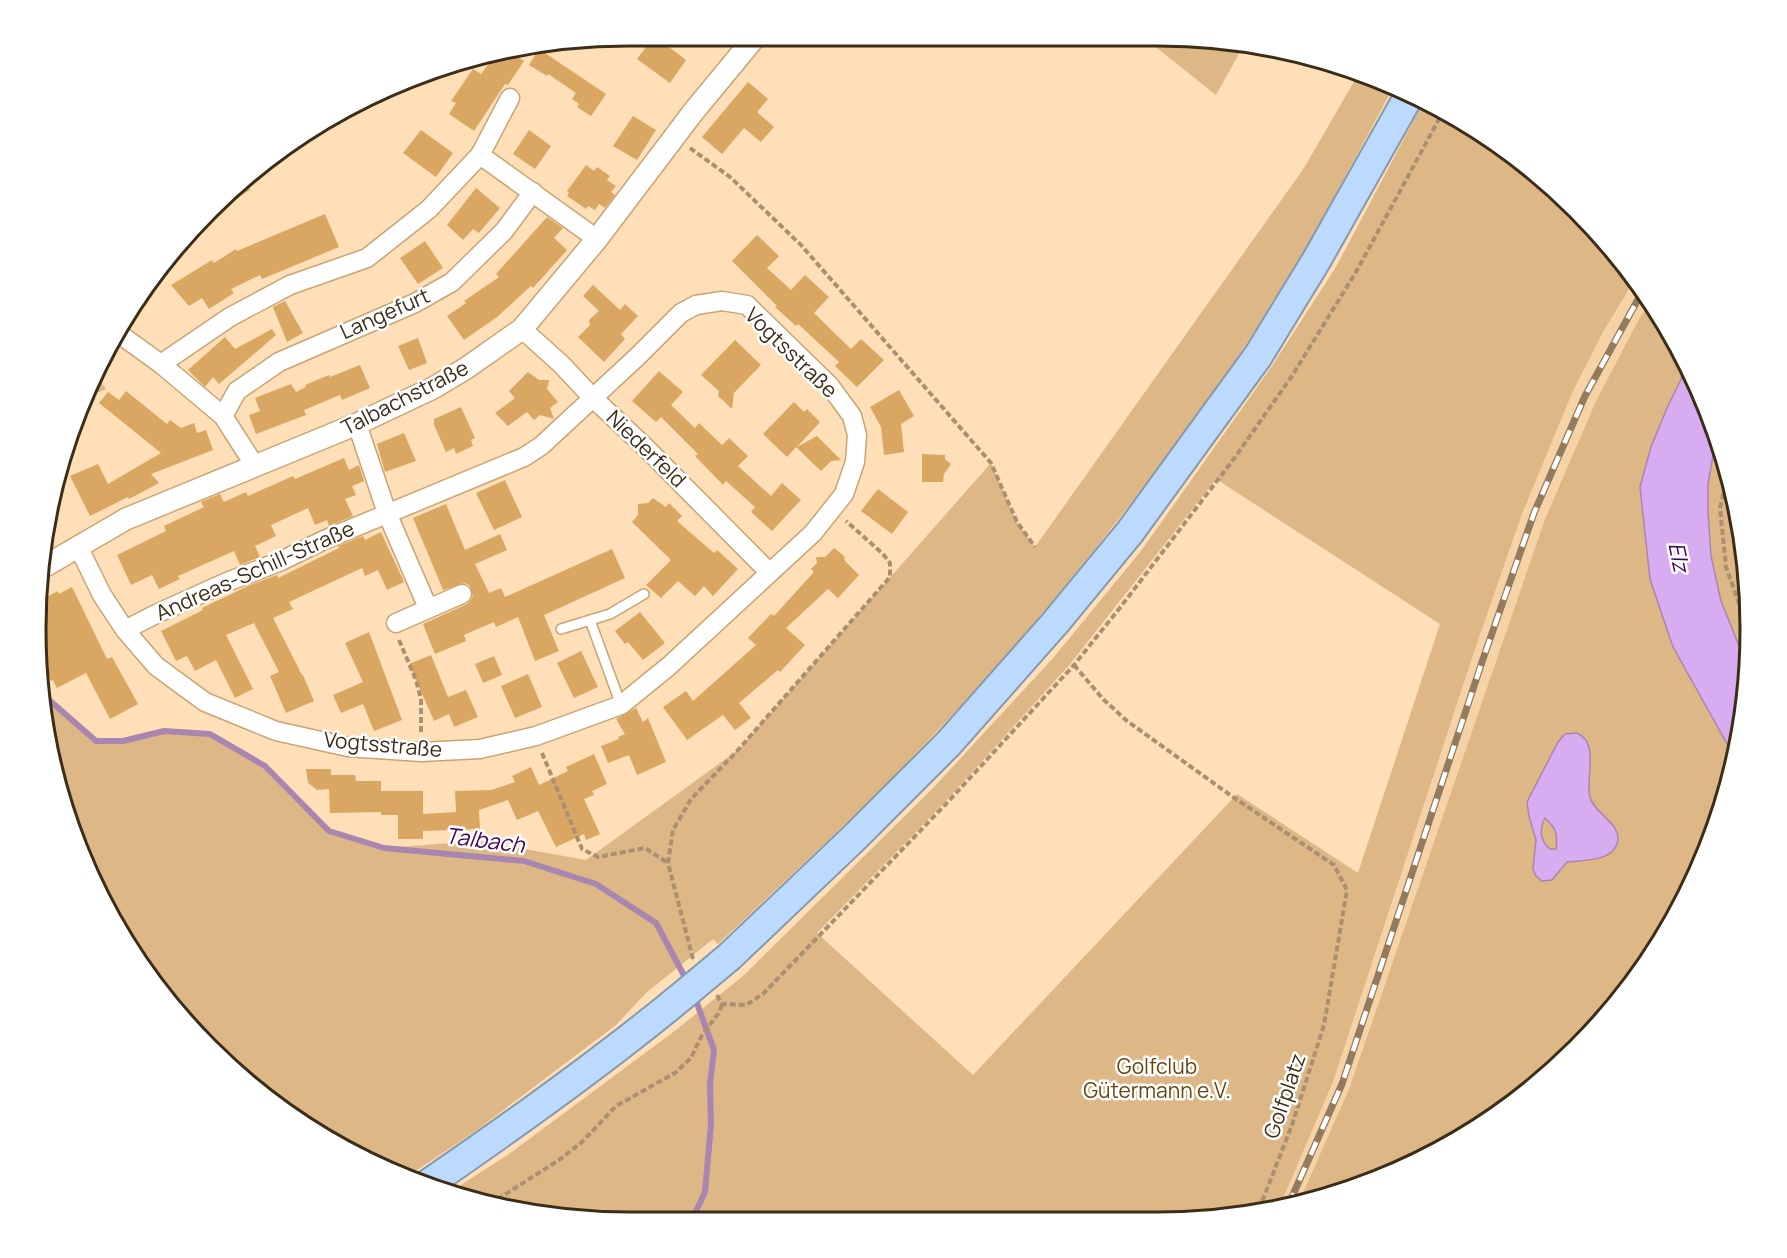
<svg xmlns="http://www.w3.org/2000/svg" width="1787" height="1258" font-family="Manrope,sans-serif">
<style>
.built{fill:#f6d3a6}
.green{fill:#ddb786;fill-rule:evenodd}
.water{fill:#d7acf0;stroke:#a886af;stroke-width:1.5;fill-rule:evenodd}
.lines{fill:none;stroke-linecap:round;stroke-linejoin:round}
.stream{stroke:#a886af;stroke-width:6}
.building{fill:#daa763}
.service-casing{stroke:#caa473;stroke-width:12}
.minor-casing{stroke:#caa473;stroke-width:21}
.tertiary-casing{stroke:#caa473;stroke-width:24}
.trunk-casing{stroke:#8498ae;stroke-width:32}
.path{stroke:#a99071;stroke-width:4;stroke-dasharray:6 3;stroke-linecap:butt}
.service{stroke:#fff;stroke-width:9}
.minor{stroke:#fff;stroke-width:18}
.tertiary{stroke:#fff;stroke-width:21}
.trunk{stroke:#bbdafe;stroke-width:28}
.rail-casing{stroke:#927b5e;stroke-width:7}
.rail{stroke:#fff;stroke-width:4.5;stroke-dasharray:14;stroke-linecap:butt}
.trunk-bridge-casing{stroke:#8498ae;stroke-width:32;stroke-linecap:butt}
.trunk-bridge{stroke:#bbdafe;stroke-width:28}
.labels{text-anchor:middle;stroke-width:5;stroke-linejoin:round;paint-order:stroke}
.street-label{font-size:21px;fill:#3c2d18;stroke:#fff}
.park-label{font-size:21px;fill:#684611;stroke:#fff}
.water-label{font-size:22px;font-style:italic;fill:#3f0457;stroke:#fff}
.rim{fill:none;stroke:#3c2d18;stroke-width:3}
</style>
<rect width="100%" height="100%" fill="#ffdfb7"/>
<path class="built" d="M1634,281L1650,302L1639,319L1596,401L1545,519L1349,1089L1298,1204L1279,1208L1333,1082L1474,652L1522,514L1573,391L1603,332Z"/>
<g class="green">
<path d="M1142,36L1244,45L1216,95Z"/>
<path d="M1359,73L1394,86L1312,238L1247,343L1178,443L1095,549L1031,627L959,708L875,796L718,944L713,939L646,993L616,1025L477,1130L408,1176L367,1161L268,1100L183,1020L97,891L47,744L40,692L96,741H123L164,731L210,734L265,766L330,831L384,848L480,841L586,860L738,750L991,463L1017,522L1035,547L1304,168Z"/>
<path d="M1424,101L1455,116L1519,159L1604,238L1634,281L1603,332L1573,391L1522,514L1474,652L1333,1082L1279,1208L1236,1217L591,1221L476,1202L450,1192L509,1154L676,1030L743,976L934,787L1054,657L1141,551L1272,366L1336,267ZM1216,479L1440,624L1358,873L1237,794L973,1075L817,933L944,803L1071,663Z"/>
<path d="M243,185L251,190L216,209Z"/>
<path d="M1650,302L1671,332L1687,367L1667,408L1651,447L1640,487L1673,647L1735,758L1731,782L1690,891L1629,990L1549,1075L1420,1161L1312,1202L1298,1204L1349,1089L1545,519L1596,401L1639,319Z"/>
<path d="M96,375L106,389L82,400Z"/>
<path d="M1717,433L1746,551L1749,671L1721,601L1711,556L1708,511V484Z"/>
</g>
<g class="water">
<path d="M1687,367L1717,433L1708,484V511L1711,556L1721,601L1749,671L1735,758L1673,647L1650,579L1640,487L1651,447L1667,408Z"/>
<path d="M1577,733C1600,743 1585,777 1590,797C1594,814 1624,824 1617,844C1611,862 1582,860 1567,862L1552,880L1542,881L1536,876L1533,869L1536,840L1529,816L1527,802L1558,742L1565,734ZM1545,818C1556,828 1558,834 1556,849H1550C1540,841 1539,829 1545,818Z"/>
</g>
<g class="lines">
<g class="stream">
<path d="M40,692L96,741H123L164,731L210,734L265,766L329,831L384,848L524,861L596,884L656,923L687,981"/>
<path d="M692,1220L705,1192L711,1124L710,1084L714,1050L694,995"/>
</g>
</g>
<g class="building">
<path d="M653,38L664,46L665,44L686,60L670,83L637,59Z"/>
<path d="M539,49L606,94L591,116L577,107L579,104L572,99L576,93L548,74L547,76L529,65Z"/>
<path d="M511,52L524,61L508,85L505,84L474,131L449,114L456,103L451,101L473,69L481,74L496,54Z"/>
<path d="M748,82L768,99L757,112L774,127L761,142L744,128L722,154L702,137Z"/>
<path d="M633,116L656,130L637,160L613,146Z"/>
<path d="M421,130L453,153L436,177L403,153Z"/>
<path d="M529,130L551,146L535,169L513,154Z"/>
<path d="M586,165L594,171L597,167L610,176L607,180L616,186L611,192L615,195L605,208L599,204L595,210L588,206L586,209L567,196L569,193L567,191Z"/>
<path d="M476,188L500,208L479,233L473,229L463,240L447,225Z"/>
<path d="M325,214L339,247L262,279L260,275L231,289L234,293L209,309L202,298L189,306L171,285L212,260L214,263L236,249L237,251Z"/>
<path d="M547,217L563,228L554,238L567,250L533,288L531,286L497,317L464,340L447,316L466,303L464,301L499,277L496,274Z"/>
<path d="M757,235L779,256L767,268L791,290L805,275L829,297L814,313L851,349L861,339L884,360L857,387L835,366L839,362L798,324L796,326L775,307L777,306L732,261Z"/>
<path d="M425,241L443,268L418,284L400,258Z"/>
<path d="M593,285L620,310L625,304L638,316L621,334L625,339L604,362L578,337L590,325L589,320L599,311L583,296Z"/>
<path d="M285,301L303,333L287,342L273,307Z"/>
<path d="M272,329L276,335L219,384L213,377L205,387L188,370L225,337L235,349Z"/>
<path d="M418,338L427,363L409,370L398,346Z"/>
<path d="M735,340L761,365L734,393L732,409L718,396L719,391L701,375Z"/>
<path d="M360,365L370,388L342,400L340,395L304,410L306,415L256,434L249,415L260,411L255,398L291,384L296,392L306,387L305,385L329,375L330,377Z"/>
<path d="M659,371L683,392L671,405L695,428L699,423L722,445L729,438L748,456L738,466L771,496L782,483L801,500L772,531L751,512L755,507L726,481L723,485L695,456L698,454L661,417L656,422L632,401Z"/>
<path d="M528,372L539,380H549L547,389L558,402L550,408L554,419L540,415L534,420L527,412L508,426L495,413L515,398L509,391Z"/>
<path d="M899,390L914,416L901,424L904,452L884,455L881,427L870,407Z"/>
<path d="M126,391L167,424L170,420L181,428L194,423L197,433L206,430L213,450L151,474L159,483L129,499L128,497L90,516L70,476L98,464L108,484L161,453L99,403L108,392L119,400Z"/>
<path d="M794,402L804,412L807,409L820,422L797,447L817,436L841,460L831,461L821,471L796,447L787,457L763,434Z"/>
<path d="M461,407L475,438L471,440L473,446L456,454L454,448L446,452L434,425V419Z"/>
<path d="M404,433L416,461L385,472L377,444Z"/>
<path d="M922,454L945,455V459L951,464L944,474L943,482H922Z"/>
<path d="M344,458L349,470L359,465L364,481L352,486L356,495L345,499L353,516L329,526L327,520L315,525L308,508L271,525L276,536L255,546L260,557L240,565L234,551L178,576L180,579L159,589L152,575L131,585L117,555L166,531L164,526L204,507L201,502L220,494L224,502L246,492L248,496L293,476L295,479Z"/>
<path d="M505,480L522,517L494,530L476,493Z"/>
<path d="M878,489L908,512L892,534L861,511Z"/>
<path d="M653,498L666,507L669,503L682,516L677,521L714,553L717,550L738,569L713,596L704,586L695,596L678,581L661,598L646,585L671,560L632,522L638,515V504L648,503Z"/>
<path d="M446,504L465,550L500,534L507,550L475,564L489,593L501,588L505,597L612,549L625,578L544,615L559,651L535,661L518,617L496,627L494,622L464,635L466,641L435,654L423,624L467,604L471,600L473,595L469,585L464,583L443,590L413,518Z"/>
<path d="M381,532L404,582L387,590L378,570L365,576L362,568L289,602L293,609L273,618L302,675H303L314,701L286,713L270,676L279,672L254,623L226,635L253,689L235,698L216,660L195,671L187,656L176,661L161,631L203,610L202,608L250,585L277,575L278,578L339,548L338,546L363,536L365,540Z"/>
<path d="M834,548L844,556L845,561L859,575L838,598L828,589L786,628L805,645L780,672L778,670L739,703L751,718L735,730L723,715L687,740L663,707L686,691L693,701L756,645L748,638L771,614L774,616L814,572L811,569L817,563L816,557H825Z"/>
<path d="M72,587L107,659L112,657L138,704L110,719L86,673L57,688L53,680L51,681L47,673L44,675L37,661L39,601L58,591L59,594Z"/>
<path d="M640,612L665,643L643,660L628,642L625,644L615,631Z"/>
<path d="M369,632L402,720L374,731L363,704L341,713L333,695L363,682L345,643Z"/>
<path d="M581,651L598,687L574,698L557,663Z"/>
<path d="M431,655L448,697L466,690L478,717L454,727L449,714L434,721L409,664Z"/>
<path d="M494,656L502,675L483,683L475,664Z"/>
<path d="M528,674L542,707L515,718L501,686Z"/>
<path d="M636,708L643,722L648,718L666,762L637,775L629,755L608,763L601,746L619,739L618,737L625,734L616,719Z"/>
<path d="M594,754L607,784L592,791L594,795L584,799L600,834L586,840L584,834L556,847L538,811L517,820L508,800L479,810L480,829L423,831V839H398V815H381V812L330,813L329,789L317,790L308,783L306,769H331V775H355L356,781H381V791H423V814L456,812L455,791L491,790L515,782L512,776L531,767L539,785L568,771L566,767Z"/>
</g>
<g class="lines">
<defs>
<g id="service">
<path d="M590,620L621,705"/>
<path d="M561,629L610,614L644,594"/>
</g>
<g id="minor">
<path d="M510,98L480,155L597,239"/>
<path d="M522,329L561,364L592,397L645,447L769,572"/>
<path d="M118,333L161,364L230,317L290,285L367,258L429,209L480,155"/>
<path d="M161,364L223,416L255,466"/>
<path d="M223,416L237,391L279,362L415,303L452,282L504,231L533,192"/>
<path d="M357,424L387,513L428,608"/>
<path d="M78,546L102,595L125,630L156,666L205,702L276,731L348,747L421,752L480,749L536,736L621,705L669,666L813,533L844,494L855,462L857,435L852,416L830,386L747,305L722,301L696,305L681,313L637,357L541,446L524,457L324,540L281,561L227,582L158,613L125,630"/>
<path d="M396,623L462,594"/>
</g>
<path id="tertiary" d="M40,569L126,519L357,424L433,388L465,369L522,329L597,239L694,111L756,36"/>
<g id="trunk">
<path d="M729,957L856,836L949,743L1055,623L1130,532L1258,356L1316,261L1410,94"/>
<path d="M428,1184C517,1123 604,1061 687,992"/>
</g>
</defs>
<use href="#service" class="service-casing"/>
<use href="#minor" class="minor-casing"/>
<use href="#tertiary" class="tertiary-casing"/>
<use href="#trunk" class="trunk-casing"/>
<g class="path">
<path d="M690,148L730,177L801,245L991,463L1017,522L1035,547"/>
<path d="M1728,476L1720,508L1726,567L1749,631"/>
<path d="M399,640L416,680L421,699V734"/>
<path d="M1074,665L1103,699L1127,721L1233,797L1334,865L1347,890L1324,1025L1292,1125L1258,1212"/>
<path d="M542,753L582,849L598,857L645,848L668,863"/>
<path d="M693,959L668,863L673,830L691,799L738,750L890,577V563L883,554L846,521"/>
<path d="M717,995L722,1004L746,1005L763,994L945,805L1074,665L1119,609L1233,460L1292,376L1356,272L1444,110"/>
<path d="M490,1204L559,1160L582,1142L616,1106L675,1073L691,1058L701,1037L720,1011L722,1004"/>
</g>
<use href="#service" class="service"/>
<use href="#minor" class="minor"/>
<use href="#tertiary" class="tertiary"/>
<use href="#trunk" class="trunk"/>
<defs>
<path id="rail" d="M1288,1206L1342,1084L1483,659L1534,513L1585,396L1642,292"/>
</defs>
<use href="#rail" class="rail-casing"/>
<use href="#rail" class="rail"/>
<defs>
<path id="trunk-bridge" d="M687,992L729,957"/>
</defs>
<use href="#trunk-bridge" class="trunk-bridge-casing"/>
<use href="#trunk-bridge" class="trunk-bridge"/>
</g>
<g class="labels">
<g class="street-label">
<text transform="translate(385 314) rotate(-24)" y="7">Langefurt</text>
<text transform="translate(791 353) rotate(44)" y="7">Vogtsstraße</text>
<text transform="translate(405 398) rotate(-27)" y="7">Talbachstraße</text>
<text transform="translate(646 449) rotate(44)" y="7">Niederfeld</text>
<text transform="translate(255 571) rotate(-24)" y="7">Andreas-Schill-Straße</text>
<text transform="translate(383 745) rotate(5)" y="7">Vogtsstraße</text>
<text transform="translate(1285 1096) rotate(-71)" y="7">Golfplatz</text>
</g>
<g class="park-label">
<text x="1157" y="1074">Golfclub<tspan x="1157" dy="24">Gütermann e.V.</tspan></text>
</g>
<g class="water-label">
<text transform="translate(1679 557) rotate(78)" y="8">Elz</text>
<text transform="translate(485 840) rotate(7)" y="8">Talbach</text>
</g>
</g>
<path d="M0 0H1787V1258H0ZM628 46H1158A582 582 0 0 1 1740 628V630A582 582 0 0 1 1158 1212H628A582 582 0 0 1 46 630V628A582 582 0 0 1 628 46Z" fill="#fff" fill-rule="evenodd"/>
<path class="rim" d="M628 46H1158A582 582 0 0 1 1740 628V630A582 582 0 0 1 1158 1212H628A582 582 0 0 1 46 630V628A582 582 0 0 1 628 46Z"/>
</svg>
